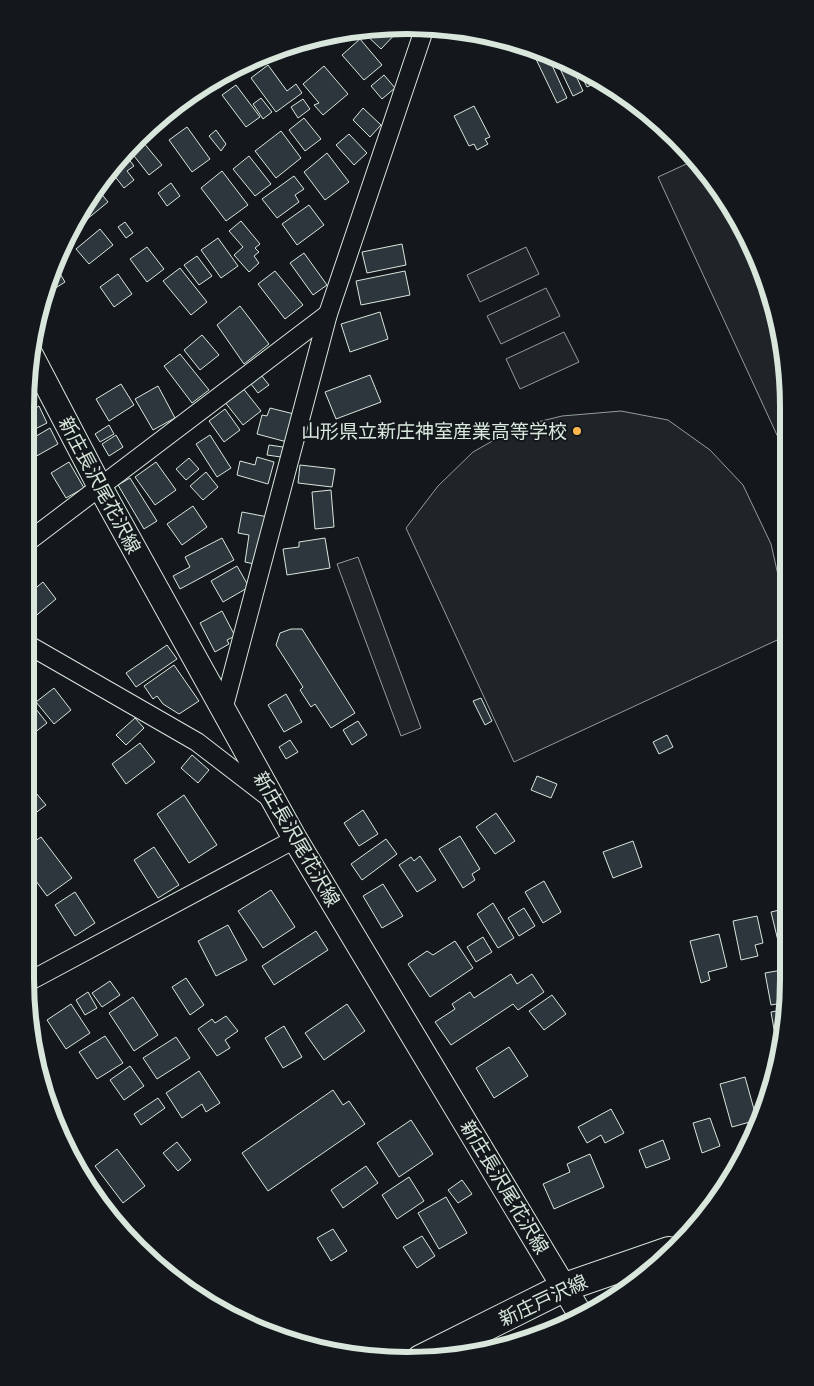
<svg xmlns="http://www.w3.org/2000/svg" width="814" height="1386" font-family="Figtree,'Noto Sans JP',sans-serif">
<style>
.green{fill:#202428;stroke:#939e99}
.building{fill:#2c363c;stroke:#d8e6dc}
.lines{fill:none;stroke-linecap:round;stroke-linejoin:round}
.minor-casing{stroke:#d8e6dc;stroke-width:20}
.secondary-casing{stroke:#d8e6dc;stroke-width:26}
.primary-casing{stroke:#d8e6dc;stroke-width:30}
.minor{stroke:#14181c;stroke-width:18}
.secondary{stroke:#14181c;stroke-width:24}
.primary{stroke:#14181c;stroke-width:28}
.poi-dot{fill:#ffb74d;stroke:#14181c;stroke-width:2}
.labels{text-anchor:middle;stroke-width:4;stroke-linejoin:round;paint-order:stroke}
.poi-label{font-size:19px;fill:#d8e6dc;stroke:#14181c;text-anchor:end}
.street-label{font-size:19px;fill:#d8e6dc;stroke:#14181c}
.rim{fill:none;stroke:#d8e6dc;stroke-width:6}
</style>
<rect width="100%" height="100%" fill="#14181c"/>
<g class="green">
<path d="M695,160L738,216L769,284L788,382V459L658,177Z"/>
<path d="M526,247L539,274L480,302L467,275Z"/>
<path d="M546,288L560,316L501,344L487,316Z"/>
<path d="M564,332L579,362L520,389L506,359Z"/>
<path d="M621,411L668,420L710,450L743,485L771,544L788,619V635L514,762L406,528L438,486L473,452L517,427L562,416Z"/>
<path d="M358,557L421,728L401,736L337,564Z"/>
</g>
<g class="building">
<path d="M397,26L400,29L381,49L361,30Z"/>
<path d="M360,39L382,65L364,80L342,55Z"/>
<path d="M546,52L567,98L557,103L535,57Z"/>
<path d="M553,54L570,63L583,91L573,96Z"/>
<path d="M268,65L287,91L296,84L302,93L276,112L251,78Z"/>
<path d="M238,66L241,71L219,88L213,80Z"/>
<path d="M324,66L348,94L323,115L314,105L319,103L303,84Z"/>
<path d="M577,67L593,75L596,83L587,87Z"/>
<path d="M384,75L395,88L382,99L371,86Z"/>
<path d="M236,85L260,117L246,127L222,95Z"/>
<path d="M261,98L272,112L263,119L253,104Z"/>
<path d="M303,99L310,109L298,118L291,107Z"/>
<path d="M474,106L490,137L485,139L488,144L477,150L474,144L469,146L454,116Z"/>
<path d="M363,108L381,125L370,137L353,120Z"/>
<path d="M304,118L321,139L305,151L289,130Z"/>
<path d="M187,127L210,159L192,172L169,140Z"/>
<path d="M216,130L226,144L221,151L209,136Z"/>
<path d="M281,131L301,158L276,178L255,151Z"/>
<path d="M349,134L367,153L354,165L336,145Z"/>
<path d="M143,142L162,165L149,175L131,152Z"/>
<path d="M124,153L134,166L127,171L134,180L124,188L110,170Z"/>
<path d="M327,153L349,182L325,200L304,172Z"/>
<path d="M249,156L271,184L255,196L233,169Z"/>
<path d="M222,171L248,205L226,221L201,188Z"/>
<path d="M294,176L304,189L295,195L299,202L277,218L262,199Z"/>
<path d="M171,183L180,196L167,206L158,193Z"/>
<path d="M96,187L108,202L86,220L80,213Z"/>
<path d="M309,205L324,225L297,245L282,224Z"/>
<path d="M241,221L260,244L255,248L259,252L254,256L259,263L249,272L234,255L243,247L229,231Z"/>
<path d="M125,222L133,233L126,238L118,227Z"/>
<path d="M100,229L113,245L89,264L76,249Z"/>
<path d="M218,238L238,266L221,278L201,250Z"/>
<path d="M402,244L406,265L367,273L362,252Z"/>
<path d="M147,247L164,269L147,282L130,259Z"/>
<path d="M304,253L327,285L313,295L290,263Z"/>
<path d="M197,256L212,276L199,285L184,265Z"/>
<path d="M56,267L65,282L43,296L45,284Z"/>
<path d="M180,268L207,302L191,315L163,281Z"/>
<path d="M275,271L303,305L285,319L258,284Z"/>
<path d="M405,271L410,295L361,305L356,281Z"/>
<path d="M118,274L132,294L114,307L100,287Z"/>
<path d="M240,306L269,344L244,364L217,325Z"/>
<path d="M380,312L388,339L350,352L341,324Z"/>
<path d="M202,335L219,355L200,370L184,350Z"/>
<path d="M180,354L209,390L192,403L164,366Z"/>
<path d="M261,375L269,385L258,393L251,384Z"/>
<path d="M370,375L381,402L336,419L325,392Z"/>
<path d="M121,384L134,405L109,421L96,399Z"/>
<path d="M158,386L175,418L153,430L135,399Z"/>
<path d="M242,387L261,411L243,425L224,401Z"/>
<path d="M39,406L47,423L33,430L26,414Z"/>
<path d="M270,408L294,414L287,442L257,434L262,415L267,416Z"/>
<path d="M225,409L240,430L224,442L209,421Z"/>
<path d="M109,425L114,434L100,442L95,434Z"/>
<path d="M50,428L58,444L33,458L26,442Z"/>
<path d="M116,435L123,447L109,456L102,444Z"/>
<path d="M210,435L231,468L217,477L196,444Z"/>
<path d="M269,445L283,447L281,457L267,455Z"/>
<path d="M257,457L274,462L268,484L237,475L240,461L255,465Z"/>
<path d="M189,458L199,469L186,480L176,469Z"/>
<path d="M69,462L84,488L66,498L51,473Z"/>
<path d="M156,462L176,490L155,505L135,477Z"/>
<path d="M300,465L335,469L332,487L298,483Z"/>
<path d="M206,472L218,487L203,500L190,486Z"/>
<path d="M130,478L157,521L144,529L118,485Z"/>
<path d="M331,490L334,527L315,529L312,492Z"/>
<path d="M193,506L207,527L182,545L167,524Z"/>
<path d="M242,512L268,517L259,565L245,562L249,535L238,533Z"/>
<path d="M222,538L234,560L180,589L173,576L190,567L185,557Z"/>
<path d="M325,538L330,568L287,575L283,549L299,547V542Z"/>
<path d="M237,566L249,587L223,602L211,581Z"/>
<path d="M43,582L56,599L26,624V596Z"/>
<path d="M222,611L235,636L227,640L229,644L215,652L200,623Z"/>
<path d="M291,629H302L355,713L331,728L315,704L311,707L300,690L303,687L276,645L280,633Z"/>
<path d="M167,645L177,659L136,687L126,673Z"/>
<path d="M30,660L36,667L25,675V663Z"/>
<path d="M174,665L199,701L179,714L163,704L157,696L153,699L144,686Z"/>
<path d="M54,688L71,710L54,724L36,702Z"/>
<path d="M286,694L302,722L284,732L268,705Z"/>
<path d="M481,698L492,721L485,725L473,701Z"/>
<path d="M28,699L47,723L25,740V701Z"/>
<path d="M135,718L144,728L126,745L116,735Z"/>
<path d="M358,721L367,735L352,745L343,730Z"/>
<path d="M667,735L673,747L659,754L653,742Z"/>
<path d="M290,740L298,752L286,759L279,747Z"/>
<path d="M140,743L155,762L126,784L112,764Z"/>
<path d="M192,755L209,770L198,783L181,768Z"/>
<path d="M537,776L557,784L551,798L531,790Z"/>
<path d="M36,793L46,805L25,821V801Z"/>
<path d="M184,795L217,845L189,863L157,814Z"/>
<path d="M363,810L378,834L359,846L344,823Z"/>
<path d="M496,813L515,841L495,854L476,827Z"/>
<path d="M460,836L480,869L472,874L475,880L463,888L439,849Z"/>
<path d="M41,837L72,878L47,896L25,866V848Z"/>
<path d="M386,839L397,854L362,880L351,864Z"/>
<path d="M633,841L642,867L613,878L603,852Z"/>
<path d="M154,847L179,885L158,898L134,860Z"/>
<path d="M420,856L436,880L417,892L399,865L411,857L414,861Z"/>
<path d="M544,881L561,912L543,923L525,892Z"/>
<path d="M383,884L403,916L382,928L363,896Z"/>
<path d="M271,890L295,927L263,948L238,911Z"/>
<path d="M75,892L95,923L75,936L55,905Z"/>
<path d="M493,903L514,938L498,948L477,914Z"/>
<path d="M524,908L535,926L519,936L508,918Z"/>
<path d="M788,908V947L780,949L771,912Z"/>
<path d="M757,916L763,943L755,945L758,956L741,960L733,921Z"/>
<path d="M228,925L247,960L216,976L198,941Z"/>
<path d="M316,931L328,950L274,985L262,966Z"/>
<path d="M719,934L727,967L708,972L710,980L701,983L690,941Z"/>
<path d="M483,937L492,952L476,962L467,947Z"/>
<path d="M455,941L473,968L430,997L408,964L427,951L433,955Z"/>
<path d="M788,969V1002L771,1005L765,973Z"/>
<path d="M511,974L517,984L532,974L544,992L518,1010L513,1004L451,1045L435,1022L455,1009L452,1004L470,992L474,998Z"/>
<path d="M186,978L204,1005L190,1015L172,987Z"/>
<path d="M110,981L120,995L102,1007L92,993Z"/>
<path d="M88,992L97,1008L85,1015L76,1000Z"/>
<path d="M552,995L566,1014L544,1030L529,1011Z"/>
<path d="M133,997L158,1035L134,1051L109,1013Z"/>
<path d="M71,1004L90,1033L66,1049L47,1020Z"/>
<path d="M347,1004L365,1031L324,1060L305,1033Z"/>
<path d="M787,1009L781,1040L776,1041L771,1012Z"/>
<path d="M226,1016L238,1031L225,1040L230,1048L217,1056L198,1029L212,1019L215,1023Z"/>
<path d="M284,1026L302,1057L283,1068L265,1038Z"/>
<path d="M105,1036L123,1063L97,1079L79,1052Z"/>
<path d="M176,1037L190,1058L157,1079L143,1058Z"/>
<path d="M509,1047L528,1076L494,1098L476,1068Z"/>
<path d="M130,1066L144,1086L124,1100L110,1080Z"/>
<path d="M199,1071L220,1103L206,1112L202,1104L182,1118L166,1093Z"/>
<path d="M745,1077L757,1120L732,1127L720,1084Z"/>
<path d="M333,1090L343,1105L349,1101L365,1124L268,1191L242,1153Z"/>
<path d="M158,1098L165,1108L141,1125L134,1114Z"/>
<path d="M611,1109L624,1133L605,1143L601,1135L587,1143L578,1127Z"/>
<path d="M710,1118L720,1146L702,1153L693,1123Z"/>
<path d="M411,1120L433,1154L399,1177L377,1143Z"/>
<path d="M663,1140L670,1159L646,1168L639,1150Z"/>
<path d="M177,1142L191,1160L178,1171L163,1153Z"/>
<path d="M117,1149L145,1186L123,1203L95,1166Z"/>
<path d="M590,1154L604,1187L554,1209L543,1184L570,1172L567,1164Z"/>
<path d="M366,1166L378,1183L343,1208L331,1190Z"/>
<path d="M409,1177L424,1201L397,1219L382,1195Z"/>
<path d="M462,1180L472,1194L458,1203L448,1190Z"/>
<path d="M446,1197L467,1233L439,1249L418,1213Z"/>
<path d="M333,1229L347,1251L331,1261L317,1238Z"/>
<path d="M422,1236L435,1256L417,1268L403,1247Z"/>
</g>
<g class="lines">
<defs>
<g id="minor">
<path d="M26,543L328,314"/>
<path d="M25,643L197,742L266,795"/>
<path d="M223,710L328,314L425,27"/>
<path d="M26,983L295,839"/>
</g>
<path id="secondary" d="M31,355L100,487L295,839L580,1314"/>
<path id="primary" d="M421,1359L565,1287L669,1251"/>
</defs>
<use href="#minor" class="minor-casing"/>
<use href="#secondary" class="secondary-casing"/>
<use href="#primary" class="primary-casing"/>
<use href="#minor" class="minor"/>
<use href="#secondary" class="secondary"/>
<use href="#primary" class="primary"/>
</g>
<circle class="poi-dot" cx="577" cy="431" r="5"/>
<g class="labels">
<g class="poi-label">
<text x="567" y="438">山形県立新庄神室産業高等学校</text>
</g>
<g class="street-label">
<text transform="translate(100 485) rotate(62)" y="7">新庄長沢尾花沢線</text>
<text transform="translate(297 839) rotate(60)" y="7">新庄長沢尾花沢線</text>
<text transform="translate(505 1187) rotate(59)" y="7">新庄長沢尾花沢線</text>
<text transform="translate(543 1300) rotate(-25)" y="7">新庄戸沢線</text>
</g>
</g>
<path d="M0 0H814V1386H0ZM407 34H407A373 373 0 0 1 780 407V979A373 373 0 0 1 407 1352H407A373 373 0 0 1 34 979V407A373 373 0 0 1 407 34Z" fill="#14181c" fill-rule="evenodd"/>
<path class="rim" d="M407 34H407A373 373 0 0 1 780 407V979A373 373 0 0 1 407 1352H407A373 373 0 0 1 34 979V407A373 373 0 0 1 407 34Z"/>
</svg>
